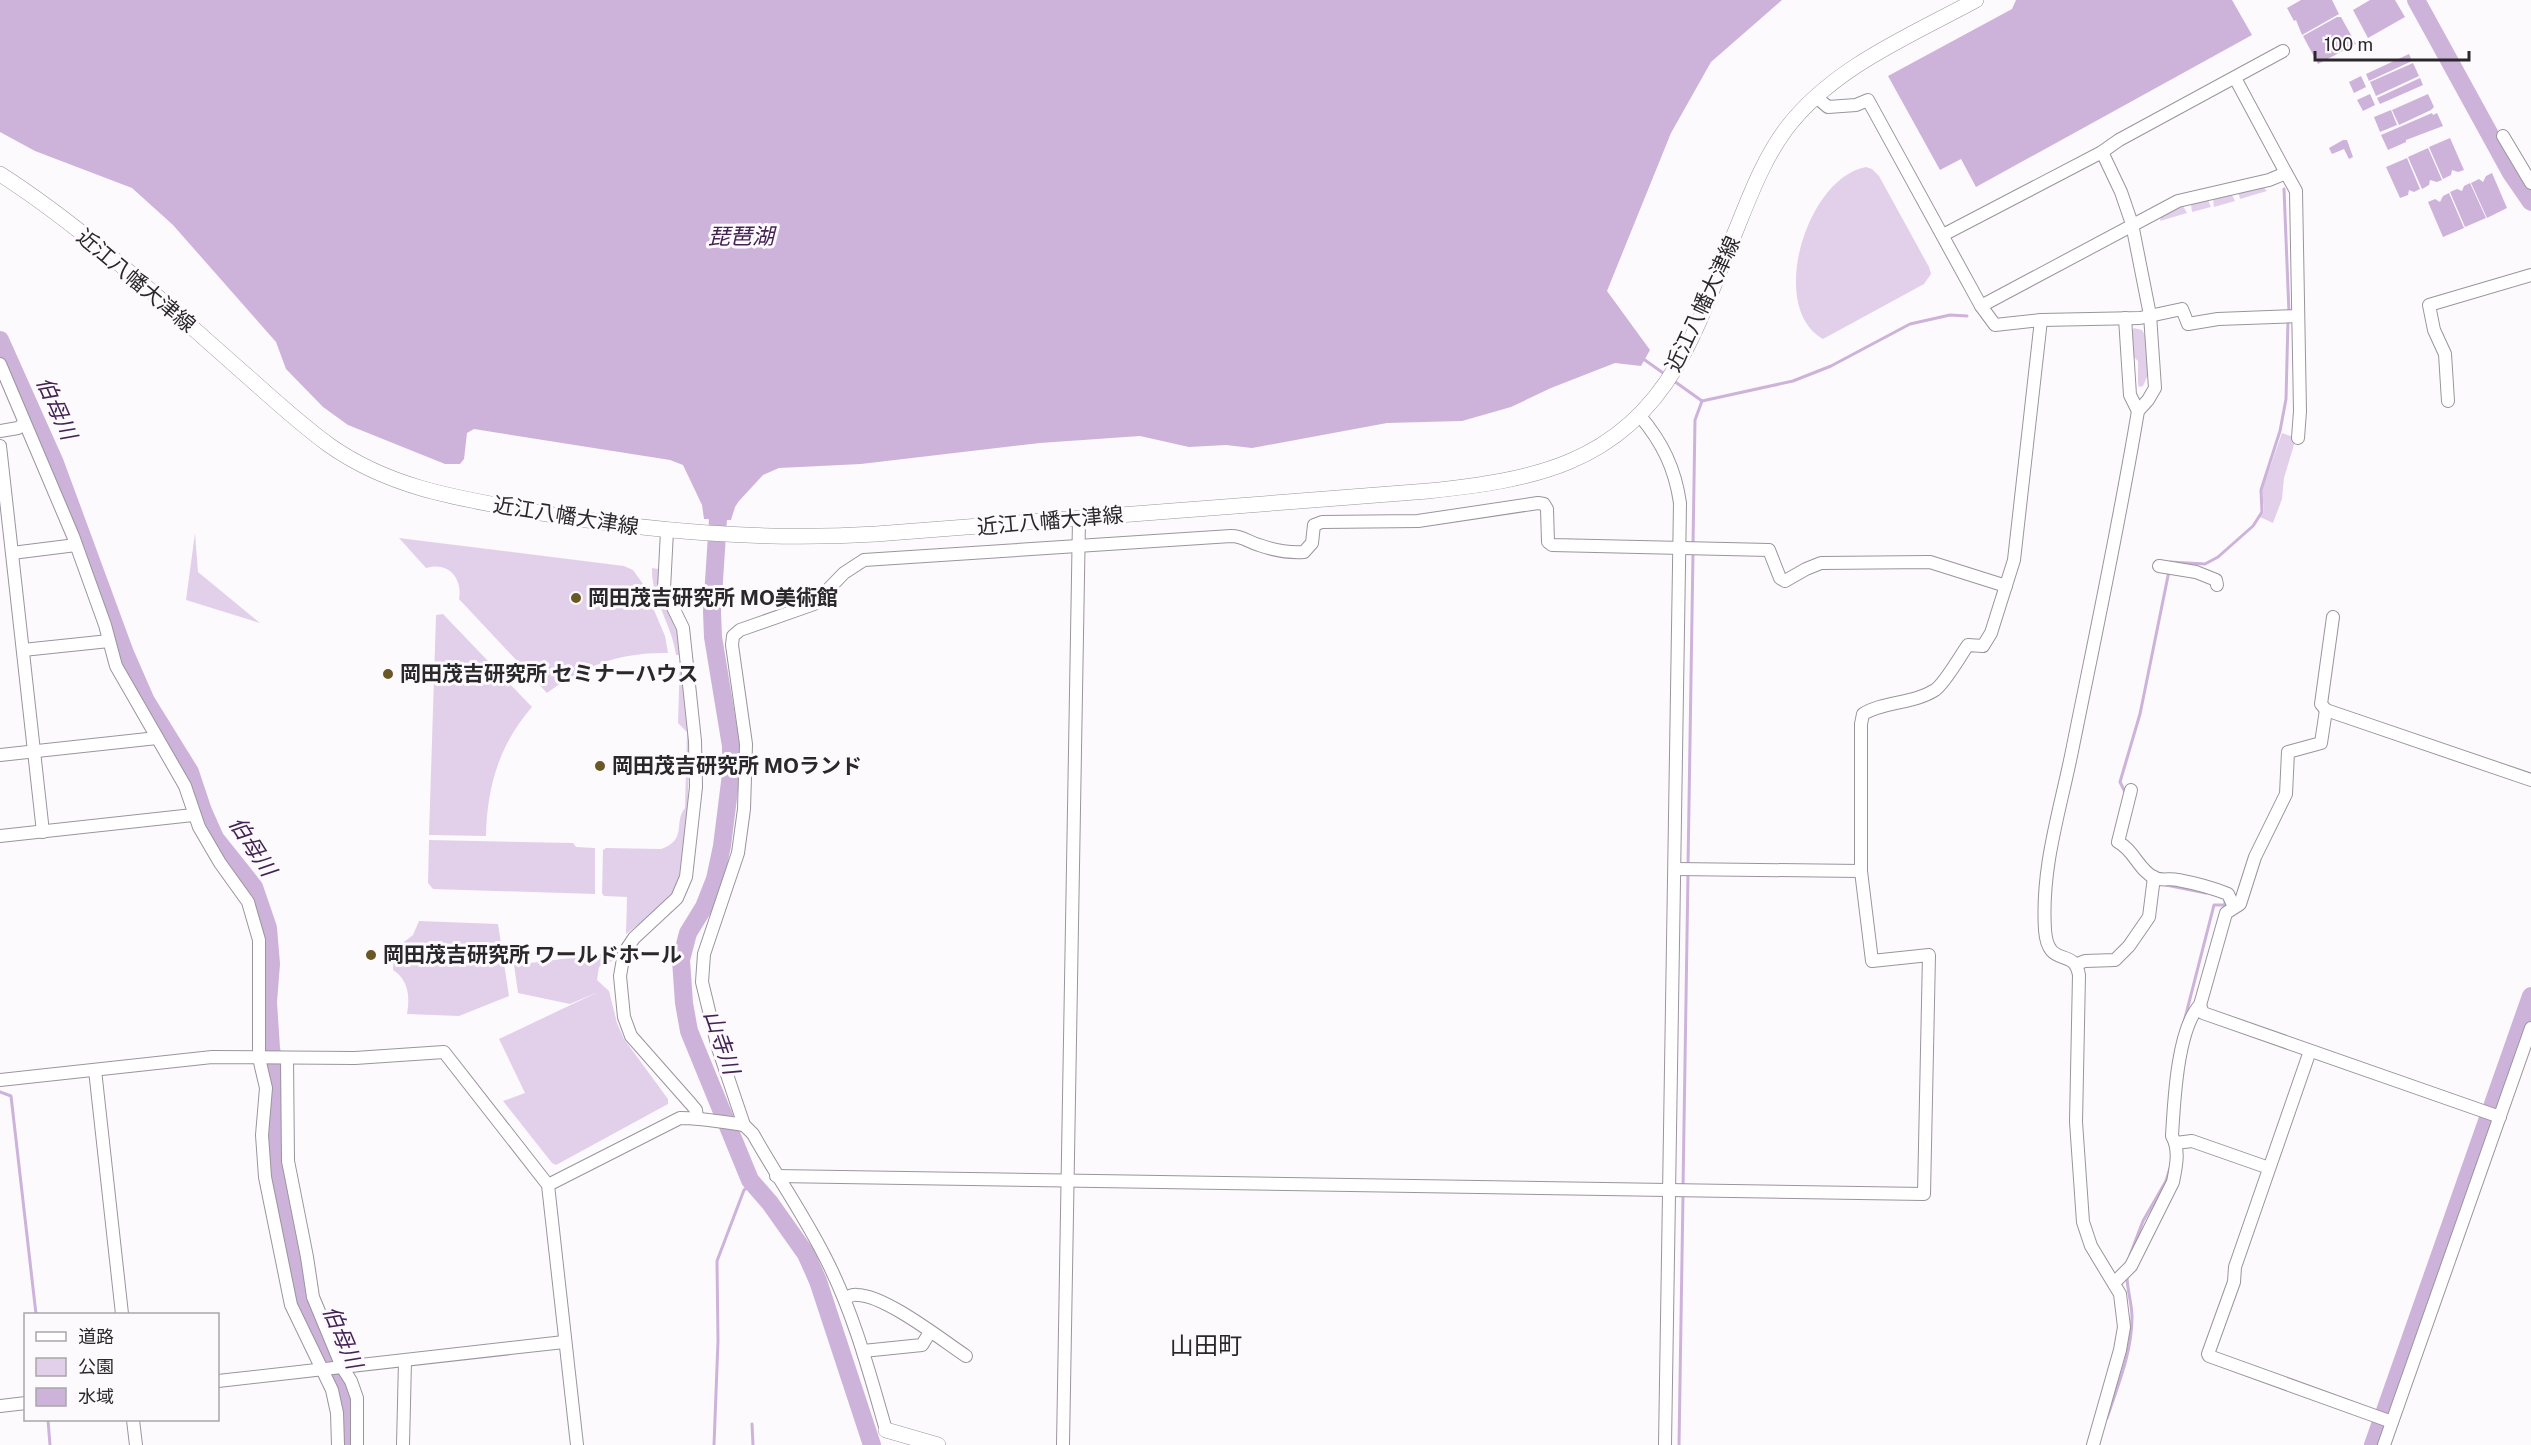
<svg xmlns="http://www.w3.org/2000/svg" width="2531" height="1445" font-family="'Public Sans','Noto Sans JP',sans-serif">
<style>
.green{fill:#e2d0eb}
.water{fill:#cdb3da}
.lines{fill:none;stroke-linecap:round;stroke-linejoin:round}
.stream{stroke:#cdb3da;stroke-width:3}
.river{stroke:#cdb3da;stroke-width:18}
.minor-casing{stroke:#9a959d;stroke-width:14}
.major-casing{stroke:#9a959d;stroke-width:16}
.minor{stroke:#fff;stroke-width:12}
.major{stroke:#fff;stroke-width:15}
.poi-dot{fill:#695725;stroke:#fdfafe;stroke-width:2}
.labels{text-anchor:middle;stroke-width:6;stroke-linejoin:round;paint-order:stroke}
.street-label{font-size:21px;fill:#2a282b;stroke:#fdfafe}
.poi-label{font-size:21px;font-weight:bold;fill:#2a282b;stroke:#fdfafe;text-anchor:start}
.water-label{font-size:22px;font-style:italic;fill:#442353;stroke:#fdfafe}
.quarter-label{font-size:24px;fill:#2a282b;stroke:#fdfafe}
</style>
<rect width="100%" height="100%" fill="#fdfafe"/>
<g class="green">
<path d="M1866,167L1872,169L1879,176L1929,267L1931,274L1924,284L1823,339C1767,308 1806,178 1866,167Z"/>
<path d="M2263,187L2267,191L2240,199L2238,192Z"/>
<path d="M2232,195L2235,201L2214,207L2213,199Z"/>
<path d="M2208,200L2211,207L2192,212L2191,204Z"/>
<path d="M2183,206L2187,213L2160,221L2161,216Z"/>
<path d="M2134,328L2142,330L2145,335L2148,375L2143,386L2139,387L2138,384V361L2131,354V332Z"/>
<path d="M2282,433L2296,438L2284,478L2282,499L2273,523L2260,517L2264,512L2262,490Z"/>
<path d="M195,533L198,572L260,623L186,600Z"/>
<path d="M399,538L624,566L633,570L643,584L665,636L668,653C622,652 584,665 547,693L459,599C463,578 448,561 426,568Z"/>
<path d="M652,568L658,569L659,591L678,631L689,726L688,808L680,879L669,901L626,934L627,897L604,896L602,893L603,850L606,848L661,849C688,840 673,822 685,808L687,732L678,723L680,655H676C672,624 651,599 652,568Z"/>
<path d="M443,614L532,707C499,745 487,787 486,836L429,835L436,615Z"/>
<path d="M429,840L573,843L576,847L595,848V894L433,889L428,883Z"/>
<path d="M419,921L498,924L509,996L459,1016L407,1014C410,998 409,980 393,970L394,950L413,935Z"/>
<path d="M618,952L617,960L604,963L599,967L597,980L609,991L617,1023L624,1039L668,1099V1104L556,1165L552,1163L503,1101L525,1093L499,1039L598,992L570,1004L518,993L514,965Z"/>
</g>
<g class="water">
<path d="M0,0H1782L1711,62L1671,133L1607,291L1650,350L1641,366L1615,363L1551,388L1511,407L1462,421L1387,423L1252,448L1226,445L1189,447L1140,436L1040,443L861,464L779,468L763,475L739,501L735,507L731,520L704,519L702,505L683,465L670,460L474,429L467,433L464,459L460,464H445L348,425L323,407L286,369L276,342L173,225L132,188L35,151L0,132Z"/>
<path d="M2016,0H2232L2252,35L1976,187L1961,159L1940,170L1888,76L2012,9Z"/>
<path d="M2301,0H2332L2339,14L2302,35L2296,20L2294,21L2287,8Z"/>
<path d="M2370,0H2395L2405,17L2368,38L2353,10Z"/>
<path d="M2337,17H2341L2356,44L2318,64L2303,36Z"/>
<path d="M2409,54L2412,61L2369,81L2366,74Z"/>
<path d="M2413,63L2419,76L2376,96L2370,82Z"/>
<path d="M2361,76L2366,87L2354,93L2349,82Z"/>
<path d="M2420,78L2423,85L2380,104L2377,98Z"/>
<path d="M2370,94L2375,105L2363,111L2357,100Z"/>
<path d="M2428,94L2434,107L2431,110L2399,125L2392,110Z"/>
<path d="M2391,110L2397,125L2380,132L2374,117Z"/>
<path d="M2432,113L2433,115L2437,113L2443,126L2406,140V142L2388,150L2381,135Z"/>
<path d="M2450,138L2464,170L2458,172L2452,170L2451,175L2443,179L2429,147Z"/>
<path d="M2343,140H2347L2353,157L2349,159L2344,149L2332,154L2329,148Z"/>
<path d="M2428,148L2442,180L2437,182L2430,180L2429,185L2422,189L2408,157Z"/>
<path d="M2407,158L2420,189L2414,192L2409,190L2408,195L2400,198L2386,167Z"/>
<path d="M2492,173L2507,208L2487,218L2471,183L2479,179L2483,182L2486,176Z"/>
<path d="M2470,183L2486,218L2465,227L2450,192L2457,189L2462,191L2464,186Z"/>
<path d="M2449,193L2464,228L2443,237L2428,202L2435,199L2440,202L2443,196Z"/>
</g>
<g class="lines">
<g class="stream">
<path d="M2284,189L2289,313"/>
<path d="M1642,358L1666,375"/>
<path d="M1674,381L1702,401"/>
<path d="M1702,401L1793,381L1831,366L1910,324L1950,315L1967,316"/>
<path d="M1693,546L1695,420L1702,401"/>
<path d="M2170,565V562L2205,564L2218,557L2253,526L2262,512L2261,490L2280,431L2286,399L2288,320"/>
<path d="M2126,794L2120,782L2140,714L2169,571"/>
<path d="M1688,867L1693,553"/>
<path d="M2166,885L2206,893"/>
<path d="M2184,1022L2214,905H2225V900"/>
<path d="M0,1092L11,1096L36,1314"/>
<path d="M1683,1188L1688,874"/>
<path d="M2130,1255L2143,1221L2166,1181L2170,1168"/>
<path d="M2107,1418C2118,1385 2132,1352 2132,1317C2132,1303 2127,1290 2127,1276"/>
<path d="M48,1420L50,1445"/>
<path d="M752,1424L753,1445"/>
<path d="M714,1445L718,1341L717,1261L744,1190L753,1183"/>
<path d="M1679,1445L1683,1195"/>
</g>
<g class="river">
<path d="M2416,0L2511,173L2531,202"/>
<path d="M0,340L55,463L125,653L146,701L190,772L203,811L215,838L254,887L268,928L271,964L268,1002L271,1048L277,1086L275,1162L304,1312L344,1402L347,1445"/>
<path d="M713,496L718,519L712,612L713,637L731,746V774L722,846L715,879L704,907L688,933L681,960L684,1003L689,1031L750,1180L770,1203L806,1254L818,1281L872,1445"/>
<path d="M2373,1445L2531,996"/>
</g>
<defs>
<g id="minor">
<path d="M2235,78L2286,173"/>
<path d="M1816,97L1828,107L1856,105L1868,100L1981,306L1995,325L2041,320L2140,318L2182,309L2188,324L2218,319L2298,316"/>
<path d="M2503,136L2531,183"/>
<path d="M1943,235L2102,152L2119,140L2283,51"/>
<path d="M1981,306L2178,201L2269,180L2286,173L2296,191L2300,411L2298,438"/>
<path d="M2125,318L2130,395L2138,411"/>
<path d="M0,364L73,536L105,625L116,666L185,786L199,827L220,863L248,902L259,940V1058L266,1088L262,1135L265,1177L291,1305L332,1390L337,1413L338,1445"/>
<path d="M2448,401L2445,354L2434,330L2429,305L2531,275"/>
<path d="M1640,416C1662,442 1675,468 1680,503L1665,1445"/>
<path d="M0,431L18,428L24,424"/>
<path d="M0,446L43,832"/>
<path d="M667,531L664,589L683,628L695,741L696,787L686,877L677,898L634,938L624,953L620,976L624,1017L631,1036L691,1104L696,1110L697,1118"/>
<path d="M12,553L76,545"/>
<path d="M2159,566L2196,572L2216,580L2217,585"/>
<path d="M2333,617L2321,704L2326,710L2531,780"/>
<path d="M23,650L109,641"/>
<path d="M2326,710L2321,743L2288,752L2286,794L2255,857L2240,904L2226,913L2200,1005L2203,1013L2500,1117"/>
<path d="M0,755L157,738"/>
<path d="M2131,790L2118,842C2134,850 2139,871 2155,878C2162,881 2171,878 2178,880C2194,883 2213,888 2228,894L2234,907"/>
<path d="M0,836L193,815"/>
<path d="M1675,869L1861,871"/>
<path d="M2077,964L2085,961L2115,960L2129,946L2149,917L2154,877"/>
<path d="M2310,1051L2235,1267L2234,1282L2208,1354L2209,1356L2392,1422"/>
<path d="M287,1058L288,1161L307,1257L313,1297L342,1367L351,1381L357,1398V1445"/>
<path d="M95,1070L122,1314"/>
<path d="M0,1080L212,1057L355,1058L444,1052L548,1185L577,1445"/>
<path d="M2176,1143L2192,1141L2269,1168"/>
<path d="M776,1176L1924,1194L1929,955L1872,961L1861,871V724L1863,714C1884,701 1913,704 1935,690C1945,683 1960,656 1968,645L1983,646L1991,633L2014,560L2041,320"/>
<path d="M548,1185L680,1118C701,1118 723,1122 744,1125"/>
<path d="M2114,1283L2131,1266L2173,1182C2176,1167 2180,1150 2172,1136C2174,1103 2177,1029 2200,1005"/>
<path d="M844,1298C848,1297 853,1294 857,1295C885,1295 942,1340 966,1356"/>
<path d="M863,1351L922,1345L930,1332"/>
<path d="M218,1381L564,1342"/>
<path d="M0,1406L26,1403"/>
<path d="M133,1420L136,1445"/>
<path d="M886,1430C869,1371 853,1311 825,1257C804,1215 776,1175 753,1134L744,1125L718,1048L702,982L704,954L738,853L744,809L746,744L732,645L733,636L740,630L814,604L844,573L864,560L1231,536C1243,536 1248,542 1259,545C1273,550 1289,553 1304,552L1312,543L1314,525L1322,522L1418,521L1538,503L1544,504L1547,509L1548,542L1552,545L1769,550L1780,578L1785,581L1806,569L1821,563L1930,562L2006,586"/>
<path d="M403,1445L405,1361"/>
<path d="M1063,1445L1079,519"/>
<path d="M2093,1445L2120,1350L2124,1327L2120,1294L2091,1246L2083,1222L2076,1122L2079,975C2074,946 2048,970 2045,930C2041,867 2060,811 2072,751C2095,637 2119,525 2138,411L2148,400L2155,388L2150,315L2132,224L2121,192L2102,152"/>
<path d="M2384,1445L2531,1028"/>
</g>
<g id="major">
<path d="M0,174C89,231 167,306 246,375C273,399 300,424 329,445C391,489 462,499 535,512C650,531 759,541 876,534L1428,491C1532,480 1618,465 1676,367C1698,330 1713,287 1729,247C1746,207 1760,164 1786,129C1833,67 1910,36 1976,0"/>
<path d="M886,1430L938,1445"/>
</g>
</defs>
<use href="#minor" class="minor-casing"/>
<use href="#major" class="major-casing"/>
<use href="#minor" class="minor"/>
<use href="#major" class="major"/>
</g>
<g class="poi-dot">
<circle cx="576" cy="598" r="6"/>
<circle cx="388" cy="674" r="6"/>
<circle cx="600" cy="766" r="6"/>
<circle cx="371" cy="955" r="6"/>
</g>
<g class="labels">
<g class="street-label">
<text transform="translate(136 281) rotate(40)" y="7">近江八幡大津線</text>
<text transform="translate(1703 304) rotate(-65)" y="7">近江八幡大津線</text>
<text transform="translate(566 516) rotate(9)" y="7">近江八幡大津線</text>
<text transform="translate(1050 521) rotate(-5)" y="7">近江八幡大津線</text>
</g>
<g class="poi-label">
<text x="588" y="605">岡田茂吉研究所 MO美術館</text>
<text x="400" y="681">岡田茂吉研究所 セミナーハウス</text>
<text x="612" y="773">岡田茂吉研究所 MOランド</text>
<text x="383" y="962">岡田茂吉研究所 ワールドホール</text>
</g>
<g class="water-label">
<text x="741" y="244">琵琶湖</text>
<text transform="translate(57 408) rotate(66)" y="8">伯母川</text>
<text transform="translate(253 846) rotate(57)" y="8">伯母川</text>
<text transform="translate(722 1042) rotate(71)" y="8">山寺川</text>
<text transform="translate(343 1337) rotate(67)" y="8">伯母川</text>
</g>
<g class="quarter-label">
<text x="1206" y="1354">山田町</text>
</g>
</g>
<rect x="24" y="1313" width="195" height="108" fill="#fdfafe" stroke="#a9a6aa" stroke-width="1.5"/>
<rect x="36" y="1332" width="30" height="9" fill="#ffffff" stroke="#a9a6aa" stroke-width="1.5"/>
<text x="78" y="1343" font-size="18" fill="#2a282b">道路</text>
<rect x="36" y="1358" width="30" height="18" fill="#e2d0eb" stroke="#a9a6aa" stroke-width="1.5"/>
<text x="78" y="1373" font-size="18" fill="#2a282b">公園</text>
<rect x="36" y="1388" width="30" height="18" fill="#cdb3da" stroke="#a9a6aa" stroke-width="1.5"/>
<text x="78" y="1403" font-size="18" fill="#2a282b">水域</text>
<path d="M2315 51v9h154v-9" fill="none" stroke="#2a282b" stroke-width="3"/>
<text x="2324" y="51" font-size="18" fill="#2a282b" stroke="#fdfafe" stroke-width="4.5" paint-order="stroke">100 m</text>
</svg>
